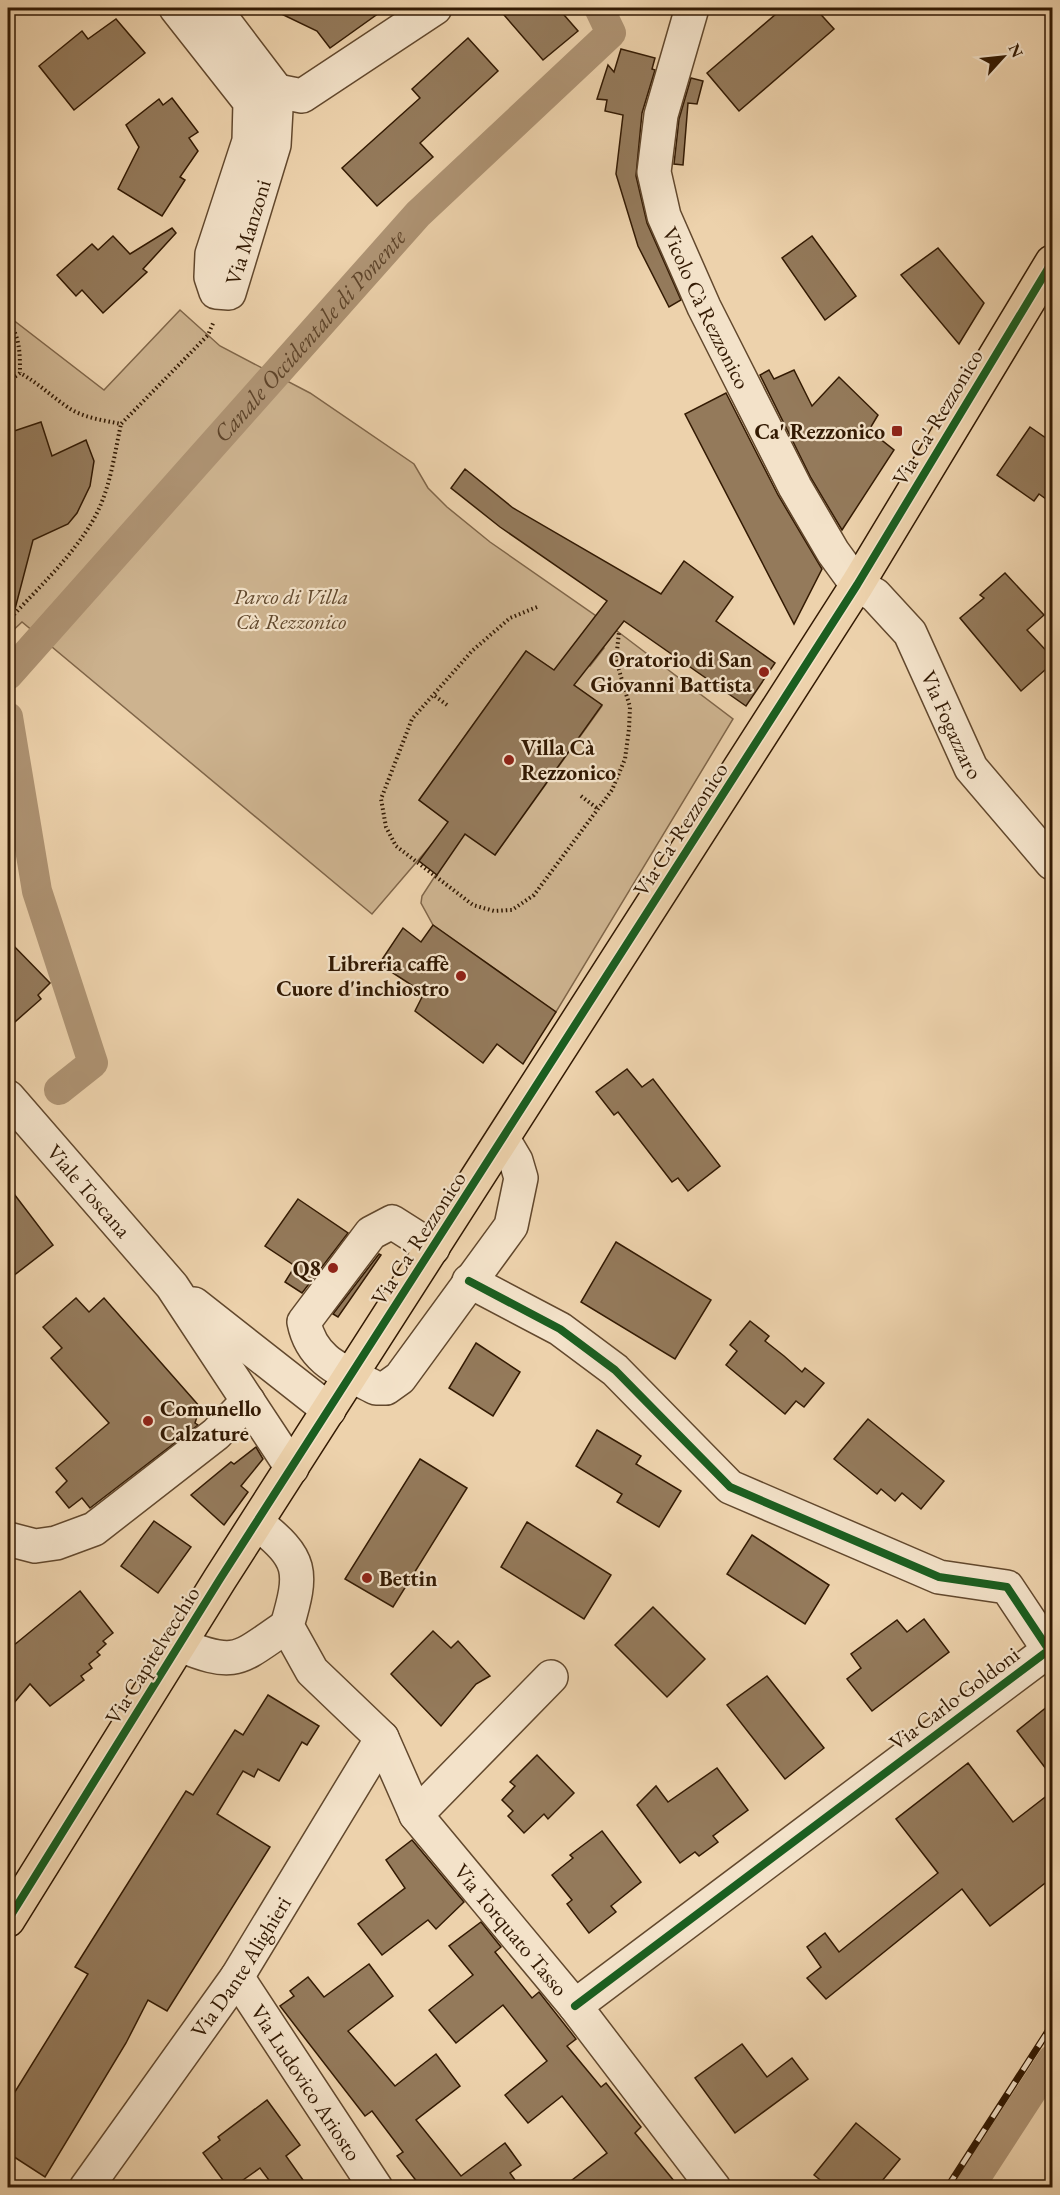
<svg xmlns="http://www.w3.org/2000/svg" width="1060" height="2195" font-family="'EB Garamond',serif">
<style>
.green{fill:#cdb38f;stroke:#806649;stroke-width:1.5}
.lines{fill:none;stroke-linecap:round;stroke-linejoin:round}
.canal{stroke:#ae9373;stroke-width:30}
.building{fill:#947a5b;stroke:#331a03;stroke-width:1.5}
.minor-casing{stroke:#62482d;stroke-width:36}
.major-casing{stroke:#331a03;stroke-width:36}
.path{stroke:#331a03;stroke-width:4;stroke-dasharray:1.5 3;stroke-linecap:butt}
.minor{stroke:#f3e2c9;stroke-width:33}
.major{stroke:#edd2ac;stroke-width:33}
.rail-casing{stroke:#331a03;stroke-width:7}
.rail{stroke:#f3e2c9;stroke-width:4.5;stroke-dasharray:14;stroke-linecap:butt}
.cycleway-casing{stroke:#f3e2c9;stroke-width:11}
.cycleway{stroke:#1b5e20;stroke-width:8}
.poi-dot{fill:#8f2418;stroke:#f3e2c9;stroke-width:2}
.labels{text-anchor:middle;stroke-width:4.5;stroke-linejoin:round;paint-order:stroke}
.street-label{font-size:22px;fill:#331a03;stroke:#f3e2c9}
.poi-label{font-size:22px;font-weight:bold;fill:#331a03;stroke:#f3e2c9;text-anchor:end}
.park-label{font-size:22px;font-style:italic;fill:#61482d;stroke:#f3e2c9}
.water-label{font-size:24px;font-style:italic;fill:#5e442a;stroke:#f3e2c9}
</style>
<rect width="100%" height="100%" fill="#edd2ac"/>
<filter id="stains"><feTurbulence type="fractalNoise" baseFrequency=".00333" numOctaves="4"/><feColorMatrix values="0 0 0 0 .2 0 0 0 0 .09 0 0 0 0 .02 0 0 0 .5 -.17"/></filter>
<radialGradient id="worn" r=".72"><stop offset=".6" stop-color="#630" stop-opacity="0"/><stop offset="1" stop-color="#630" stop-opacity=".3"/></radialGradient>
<g class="green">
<path d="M180,310L220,346L310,393L414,464L428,488L447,507L490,542L599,618L570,650L558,673L526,651L419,800L450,823L372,914L22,622L8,635V316L104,390Z"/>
<path d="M613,628L733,719L556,1012L433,925L421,903L422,896L463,833L495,855L602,706L571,683L586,663L590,666L604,648L602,646Z"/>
</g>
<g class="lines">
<g class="canal">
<path id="s1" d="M8,675L418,214L611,33L599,8"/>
<path d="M8,717L37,891L93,1063L59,1090"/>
<path d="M969,2188L1052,2060"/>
</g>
</g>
<g class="building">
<path d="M269,8H386L330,48L317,31Z"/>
<path d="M498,8H558L578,31L543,60Z"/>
<path d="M783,8H815L834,29L739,111L707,73Z"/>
<path d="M116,19L145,53L74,110L39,66L82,31L88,39Z"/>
<path d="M468,38L498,71L420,143L433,157L377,206L342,168L420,98L412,89Z"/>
<path d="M621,49L655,58L652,69L655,70L642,113L636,176L647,223L681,300L669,307L638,246L616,174L623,115L605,111L607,100L597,99L608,65L614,72Z"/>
<path d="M691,78L703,81L697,104L688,103L683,165L674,164L679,119Z"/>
<path d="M172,98L198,132L189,138L198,151L180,177L185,180L162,216L118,189L139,147L126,125L159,99L163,105Z"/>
<path d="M172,228L176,233L143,269L147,272L103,313L82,290L76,296L57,275L92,244L98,250L113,236L130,254Z"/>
<path d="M812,236L856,296L825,320L782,258Z"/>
<path d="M938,248L984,303L959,344L901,275Z"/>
<path d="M769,370L774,379L794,370L812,406L839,377L878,415L869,430L894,450L842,530L811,478L760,375Z"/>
<path d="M726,393L778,495L822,569L794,624L685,414Z"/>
<path d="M41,422L52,456L86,440L94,461L90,486L77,513L68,524L33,540L15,609L8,608V433Z"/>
<path d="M1030,427L1053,443V504L1039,494L1034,501L997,475Z"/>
<path d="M465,469L513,508L661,594L684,561L733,597L716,621L775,663L746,706L624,621L574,685L602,705L495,855L465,834L437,875L419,861L448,822L419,800L526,651L554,670L607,601L500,527L451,488Z"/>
<path d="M1005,573L1044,615L1027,630L1053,658V663L1021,691L960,618L984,598L980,595Z"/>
<path d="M433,925L556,1012L523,1064L497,1044L483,1063L415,1011L424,993L379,964L403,928L421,942Z"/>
<path d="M8,940L50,983L38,995L41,999L8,1028Z"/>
<path d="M627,1069L642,1087L653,1079L720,1166L688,1191L678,1178L672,1182L618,1112L614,1115L596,1092Z"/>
<path d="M8,1186L53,1245L8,1280Z"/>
<path d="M298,1199L348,1233L302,1293L285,1282L295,1266L265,1246Z"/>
<path d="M616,1242L711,1300L675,1359L581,1302Z"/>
<path d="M379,1254L381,1255L338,1317L333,1314Z"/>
<path d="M76,1298L89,1312L104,1298L200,1407L195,1423L198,1425L90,1508L82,1498L69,1508L56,1492L67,1481L56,1468L109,1423L51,1358L62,1348L43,1327Z"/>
<path d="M750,1321L769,1336L765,1341L784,1356L802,1372L805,1368L824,1383L804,1407L796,1401L785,1414L726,1365L737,1351L730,1345Z"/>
<path d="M476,1343L520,1372L493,1416L449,1388Z"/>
<path d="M868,1419L944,1481L921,1509L902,1493L895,1501L881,1489L877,1494L834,1459Z"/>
<path d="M597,1430L641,1456L636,1464L681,1491L659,1527L617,1502L622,1494L576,1466Z"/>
<path d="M256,1447L263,1459L241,1486L248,1492L224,1525L191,1495L231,1462L234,1464Z"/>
<path d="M420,1459L467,1488L393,1607L345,1579Z"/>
<path d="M154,1521L191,1547L158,1593L121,1566Z"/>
<path d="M527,1522L611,1575L584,1619L501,1567Z"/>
<path d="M752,1535L829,1585L805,1624L727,1574Z"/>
<path d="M80,1591L113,1633L103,1641L106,1644L97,1652L100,1655L89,1664L92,1668L81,1676L84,1680L50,1706L30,1684L8,1710V1650Z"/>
<path d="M653,1607L705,1659L667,1697L615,1645Z"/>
<path d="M924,1619L949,1652L872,1711L847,1679L861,1668L851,1654L897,1620L907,1632Z"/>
<path d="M433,1631L451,1648L458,1641L490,1676L476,1684L441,1726L391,1674Z"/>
<path d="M767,1676L824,1748L785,1779L727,1705Z"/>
<path d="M268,1695L319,1726L307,1745L302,1742L279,1781L258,1769L254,1777L243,1771L217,1814L270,1847L167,2011L148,2000L126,2043L45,2177L8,2153V2103L88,1974L75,1967L186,1791L193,1795L235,1730L243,1735Z"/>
<path d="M1053,1702V1778L1017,1731Z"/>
<path d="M537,1755L574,1793L548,1819L544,1814L524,1833L508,1816L513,1811L502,1800L515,1786L510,1782Z"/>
<path d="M968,1763L1013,1822L1053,1791V1877L990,1926L962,1889L826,1999L807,1978L821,1967L807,1947L825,1933L839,1952L938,1873L896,1819Z"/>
<path d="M717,1768L748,1810L713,1836L718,1842L699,1856L695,1852L680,1863L637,1805L656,1786L668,1802Z"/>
<path d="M602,1831L641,1882L611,1906L616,1912L589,1933L567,1904L572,1900L552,1875L573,1858L570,1855Z"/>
<path d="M412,1840L464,1902L436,1929L428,1920L382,1955L358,1924L405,1888L386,1860Z"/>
<path d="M481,1922L501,1947L495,1952L532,1998L539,1992L576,2039L567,2046L601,2087L606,2083L641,2127L635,2133L679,2187H563L607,2153L562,2096L528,2123L505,2095L547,2061L503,2005L456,2043L429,2010L473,1975L449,1946Z"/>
<path d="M369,1964L393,1996L348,2031L395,2086L436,2054L460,2086L416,2120L461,2176L505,2143L521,2165L510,2173L520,2187H421L397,2156L403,2152L372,2111L365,2116L280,2006L294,1996L290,1991L308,1977L324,1997Z"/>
<path d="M742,2044L767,2077L792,2058L808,2079L735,2133L695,2078Z"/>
<path d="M267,2100L300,2145L286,2156L308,2187H274L260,2168L233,2187H228L203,2153L220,2140L218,2137Z"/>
<path d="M856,2123L900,2159L877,2187H829L814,2175Z"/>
</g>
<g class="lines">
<defs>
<g id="minor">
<path id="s2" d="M176,8L250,102L249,141L212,254L211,277L216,292L229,293L274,145L277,91L214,8"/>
<path id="s3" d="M692,8L661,115L654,172L664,216L704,307L795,487L833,552L857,585L875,595L910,633L971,768L1052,863"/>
<path d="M277,91L302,96L435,8"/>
<path id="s4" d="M8,1097L172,1286L292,1468"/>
<path d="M433,1248L392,1222L371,1233L304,1322C312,1362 343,1371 376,1388H386L400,1378L511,1226L521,1178L516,1161L503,1139"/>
<path d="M469,1281L560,1329L615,1370L730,1487L939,1577L1007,1587L1049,1650L575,2006"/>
<path d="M194,1304L329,1410"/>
<path id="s5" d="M257,1523C303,1559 303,1571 287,1626L312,1671L382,1738L416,1815L575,2006L714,2188"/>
<path d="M8,1539L35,1546L56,1543L94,1529L216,1434L248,1401"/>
<path d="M180,1645C237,1668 238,1659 287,1626"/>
<path d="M416,1815L551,1677"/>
<path id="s6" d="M237,1977L376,2188"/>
<path id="s7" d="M86,2188L237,1977L382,1738"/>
</g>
<path id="major" d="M8,1920L220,1579L857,585L1052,262"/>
</defs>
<use href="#minor" class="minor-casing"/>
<use href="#major" class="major-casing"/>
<g class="path">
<path d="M8,321C20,336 20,354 20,373"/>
<path d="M8,382L20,373C38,383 50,395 66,406C82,418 103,420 121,424L208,335L214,321"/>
<path d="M537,607L510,618L472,651L412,719L381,799L386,827L396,846L473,905L494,911L512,910L534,895L612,790L625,759L629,729L630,707L616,660L619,632"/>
<path d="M8,621C37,589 70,559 92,522C110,492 114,456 121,424"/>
<path d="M435,696L447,705"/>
<path d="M581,796L598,809"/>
</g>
<use href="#minor" class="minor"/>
<use href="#major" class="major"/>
<defs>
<path id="rail" d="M947,2188L1052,2025"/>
</defs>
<use href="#rail" class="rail-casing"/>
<use href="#rail" class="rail"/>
<defs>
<g id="cycleway">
<path d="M469,1281L560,1329L615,1370L730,1487L939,1577L1007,1587L1049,1650L575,2006"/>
<path d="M8,1920L220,1579L857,585L1052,262"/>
</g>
</defs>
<use href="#cycleway" class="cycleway-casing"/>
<use href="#cycleway" class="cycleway"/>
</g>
<g class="poi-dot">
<rect x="891" y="425" width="12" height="12" rx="3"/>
<circle cx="764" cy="672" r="6"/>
<circle cx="509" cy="760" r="6"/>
<circle cx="461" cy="976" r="6"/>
<circle cx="333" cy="1268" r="6"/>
<circle cx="148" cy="1421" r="6"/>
<circle cx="367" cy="1578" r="6"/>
</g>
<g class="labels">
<g class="street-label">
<text dy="8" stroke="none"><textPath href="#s2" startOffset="393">Via Manzoni</textPath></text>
<text dy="8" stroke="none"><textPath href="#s3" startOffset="315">Vicolo Cà Rezzonico</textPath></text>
<text transform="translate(937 417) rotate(-59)" y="8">Via Ca' Rezzonico</text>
<text dy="8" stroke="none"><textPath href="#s3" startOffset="804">Via Fogazzaro</textPath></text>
<text transform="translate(680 829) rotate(-57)" y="8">Via Ca' Rezzonico</text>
<text dy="8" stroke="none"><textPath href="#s4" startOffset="124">Viale Toscana</textPath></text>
<text transform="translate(418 1238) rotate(-57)" y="8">Via Ca' Rezzonico</text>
<text transform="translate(152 1655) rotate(-58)" y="8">Via Capitelvecchio</text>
<text transform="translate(954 1698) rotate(-37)" y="8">Via Carlo Goldoni</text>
<text dy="8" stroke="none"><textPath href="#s5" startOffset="501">Via Torquato Tasso</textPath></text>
<text dy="8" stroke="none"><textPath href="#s7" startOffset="270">Via Dante Alighieri</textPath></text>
<text dy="8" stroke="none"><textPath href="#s6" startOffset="126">Via Ludovico Ariosto</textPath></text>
</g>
<g class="poi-label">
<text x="885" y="439">Ca' Rezzonico</text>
<text x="752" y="667">Oratorio di San<tspan x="752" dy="25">Giovanni Battista</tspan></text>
<text x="521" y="755" text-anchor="start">Villa Cà<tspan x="521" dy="25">Rezzonico</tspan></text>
<text x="449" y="971">Libreria caffè<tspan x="449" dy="25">Cuore d'inchiostro</tspan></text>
<text x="321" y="1276">Q8</text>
<text x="160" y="1416" text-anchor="start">Comunello<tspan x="160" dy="25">Calzature</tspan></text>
<text x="379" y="1586" text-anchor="start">Bettin</text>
</g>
<g class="park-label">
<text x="291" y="604">Parco di Villa<tspan x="291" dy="25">Cà Rezzonico</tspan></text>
</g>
<g class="water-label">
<text dy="8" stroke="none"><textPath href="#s1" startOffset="454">Canale Occidentale di Ponente</textPath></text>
</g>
</g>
<rect width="1060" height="2195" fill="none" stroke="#edd2ac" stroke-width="30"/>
<rect x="9" y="9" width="1042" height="2177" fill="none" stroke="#331a03" stroke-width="3"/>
<rect x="15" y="15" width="1030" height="2165" fill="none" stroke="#331a03" stroke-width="1.5"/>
<g transform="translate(1003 57) rotate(63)" stroke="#f3e2c9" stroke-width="4.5" paint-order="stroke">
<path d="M0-4.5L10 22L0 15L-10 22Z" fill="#331a03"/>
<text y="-9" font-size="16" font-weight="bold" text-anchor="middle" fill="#331a03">N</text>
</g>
<rect width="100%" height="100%" filter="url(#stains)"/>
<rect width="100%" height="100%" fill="url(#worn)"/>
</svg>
